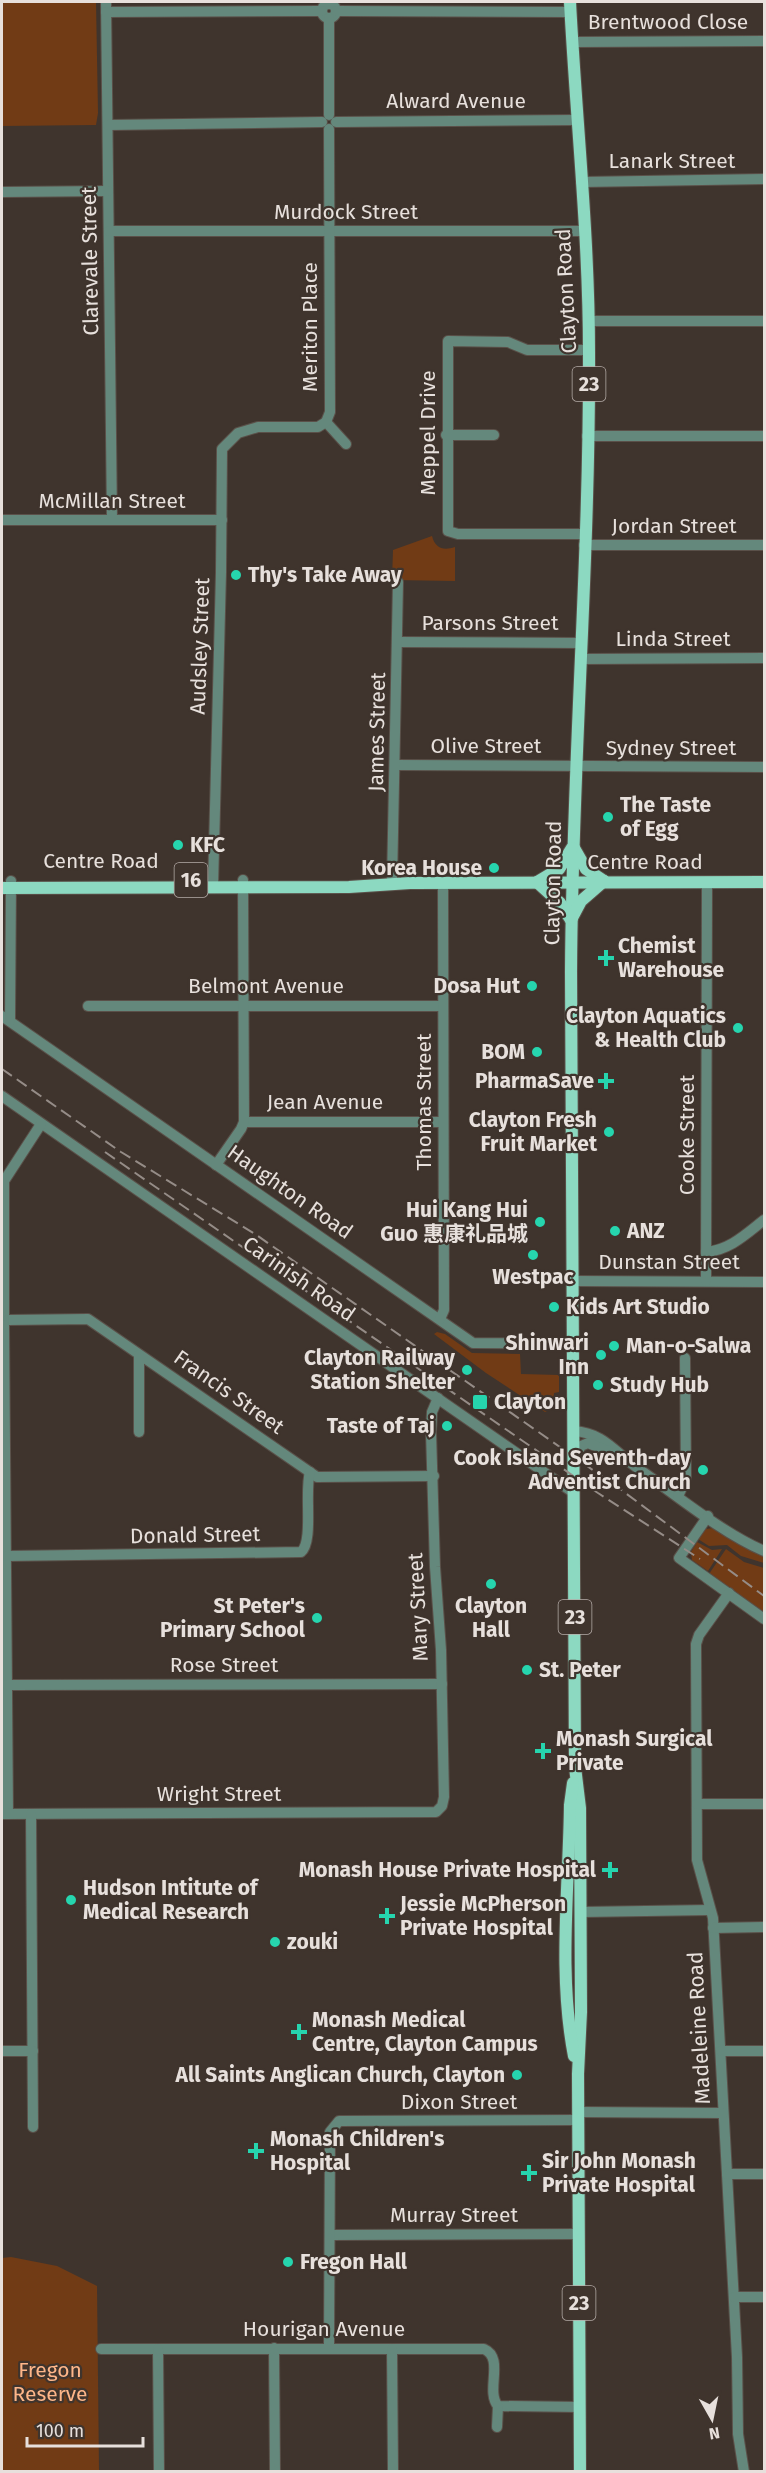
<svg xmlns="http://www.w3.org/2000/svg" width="766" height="2473" font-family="'Fira Sans','Noto Sans SC',sans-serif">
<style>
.green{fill:#713b15}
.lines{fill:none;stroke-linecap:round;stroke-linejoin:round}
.minor-casing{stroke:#5a5049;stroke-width:12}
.major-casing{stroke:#5a5049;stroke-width:14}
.minor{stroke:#64887c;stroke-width:10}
.major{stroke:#8cd9c1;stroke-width:12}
.rail{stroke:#958c87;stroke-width:2;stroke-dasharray:12 6;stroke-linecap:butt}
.poi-dot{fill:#26d5ae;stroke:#3f342d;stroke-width:2}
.labels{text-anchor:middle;stroke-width:4.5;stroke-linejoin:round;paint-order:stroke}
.shield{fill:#3f342d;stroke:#b5aca8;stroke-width:1.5}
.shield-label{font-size:20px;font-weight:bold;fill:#e7e0dc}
.street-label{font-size:21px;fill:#e7e0dc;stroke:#3f342d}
.poi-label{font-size:21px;font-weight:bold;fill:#e7e0dc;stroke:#3f342d;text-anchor:start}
.park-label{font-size:21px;fill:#feb689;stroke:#3f342d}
</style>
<rect width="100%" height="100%" fill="#3f342d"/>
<g class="green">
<path d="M2,2H96L98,113L96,125L2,126Z"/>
<path d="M432,536C435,548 443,551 455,547V581L392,580L393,550Z"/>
<path d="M437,1332L445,1334L472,1353L520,1354L521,1374L559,1375V1392L554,1393L553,1408L545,1412L486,1373L434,1334Z"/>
<path d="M713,1528L764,1555V1563L741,1556L727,1545L709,1546L698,1539L706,1529Z"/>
<path d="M697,1542L712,1550L722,1549L708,1571L692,1560L691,1552Z"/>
<path d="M726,1549L744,1562L764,1568V1613L709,1574Z"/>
<path d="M11,2257L57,2266L97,2286L99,2471L2,2472V2258Z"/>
</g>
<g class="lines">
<defs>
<g id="minor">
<path d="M106,2L112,520"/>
<circle cx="329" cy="11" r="7"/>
<path d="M336,11L571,12"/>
<path d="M106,12L322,11"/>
<path d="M573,42L764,41"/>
<path d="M329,115V18"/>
<path d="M336,122L577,120"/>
<path d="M108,125L322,122"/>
<path d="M581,182L764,179"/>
<path d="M2,192L108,191"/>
<path d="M109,231H583"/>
<path d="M589,321H764"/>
<path d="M326,422L346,444"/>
<path d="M446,435H494"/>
<path d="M587,436H764"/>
<path d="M2,520H222"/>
<path d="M585,534H458L448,531V341L508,342L527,350H589"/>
<path d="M584,545H764"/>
<path d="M398,642L582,643"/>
<path d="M581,659L764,658"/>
<path d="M395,765L764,767"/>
<path d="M392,883L398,582"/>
<path d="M213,887L221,572L222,449L238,433L258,427H318L326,422L330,412L329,129"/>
<path d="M88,1006H443"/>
<path d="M2,1016L473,1343L573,1344"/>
<path d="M10,1021L11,881"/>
<path d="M2,1096L574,1493"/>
<path d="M244,1122H443"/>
<path d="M216,1165L241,1129L244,1122L243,880"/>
<path d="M706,1252C730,1250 746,1234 764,1220"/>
<path d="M573,1281L764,1282"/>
<path d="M706,1281L707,882"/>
<path d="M4,1316V1181L41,1124"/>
<path d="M440,1319L444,1310L443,884"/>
<path d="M8,1320L88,1319L317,1477L434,1476"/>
<path d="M4,1325L8,1814"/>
<path d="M139,1355V1432"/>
<path d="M574,1431C603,1433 614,1451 636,1467C675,1494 722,1533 764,1551"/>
<path d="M574,1458L581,1446L588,1443L608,1451"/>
<path d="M678,1496L686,1479L685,1358"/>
<path d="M708,1516L679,1558L764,1619"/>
<path d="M6,1556L301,1552C314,1542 304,1490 310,1472"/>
<path d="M729,1593L699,1635L696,1644L697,1860L713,1918L737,2357L738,2434L744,2472"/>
<path d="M7,1685L442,1684"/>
<path d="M697,1804H764"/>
<path d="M2,1814L436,1812L442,1806L444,1797L441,1650L435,1567L431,1432L432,1412L438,1398"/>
<path d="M31,1814L33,2127"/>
<path d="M581,1912L710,1910"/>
<path d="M713,1928L764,1927"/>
<path d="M2,2051H33"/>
<path d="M721,2051H764"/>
<path d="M579,2112L723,2113"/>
<path d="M727,2174H764"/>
<path d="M330,2235L579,2234"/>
<path d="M734,2297H764"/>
<path d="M274,2348L275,2472"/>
<path d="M329,2348L330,2132L339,2121L579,2120"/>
<path d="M101,2349H484C505,2358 485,2391 498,2406L580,2407"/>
<path d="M158,2349L159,2472"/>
<path d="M392,2349L393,2472"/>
<path d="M497,2427L498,2406"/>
</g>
<g id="major">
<path d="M570,2C576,118 589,236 589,352C590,559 572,766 571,972L575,1767L580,1808L581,2012L578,2074L580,2472"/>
<path d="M574,848L586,869L604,881"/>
<path d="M539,881L559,869L572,848"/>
<path d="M537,882L560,903L571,920"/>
<path d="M2,888L349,887L410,883L764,882"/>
<path d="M572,918L581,901L604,881"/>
<path d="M573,1783L570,1805C569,1887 558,1974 574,2056"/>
</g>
</defs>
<use href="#minor" class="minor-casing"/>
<use href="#major" class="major-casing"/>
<use href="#minor" class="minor"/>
<use href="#major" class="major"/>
<g class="rail">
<path d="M2,1069L121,1152L255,1234L620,1489L764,1596"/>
<path d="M105,1152L598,1493L700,1559"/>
</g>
</g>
<g class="poi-dot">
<circle cx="236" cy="575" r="6"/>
<circle cx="608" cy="817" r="6"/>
<circle cx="178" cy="845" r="6"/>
<circle cx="494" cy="868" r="6"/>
<path d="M603 949h6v6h6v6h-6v6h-6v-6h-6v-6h6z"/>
<circle cx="532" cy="986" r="6"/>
<circle cx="738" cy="1028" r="6"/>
<circle cx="537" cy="1052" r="6"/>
<path d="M603 1072h6v6h6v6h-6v6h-6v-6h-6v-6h6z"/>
<circle cx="609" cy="1132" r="6"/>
<circle cx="540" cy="1222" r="6"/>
<circle cx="615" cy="1231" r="6"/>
<circle cx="533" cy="1255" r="6"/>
<circle cx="554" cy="1307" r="6"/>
<circle cx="614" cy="1346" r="6"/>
<circle cx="601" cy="1355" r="6"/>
<circle cx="467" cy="1370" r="6"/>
<circle cx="598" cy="1385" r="6"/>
<rect x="472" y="1394" width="16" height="16" rx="3"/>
<circle cx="447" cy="1426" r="6"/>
<circle cx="703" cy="1470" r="6"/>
<circle cx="491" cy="1584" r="6"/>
<circle cx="317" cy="1618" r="6"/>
<circle cx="527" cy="1670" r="6"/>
<path d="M540 1742h6v6h6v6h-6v6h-6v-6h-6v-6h6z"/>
<path d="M607 1861h6v6h6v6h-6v6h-6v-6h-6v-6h6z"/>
<circle cx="71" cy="1900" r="6"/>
<path d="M384 1907h6v6h6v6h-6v6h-6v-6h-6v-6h6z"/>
<circle cx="275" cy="1942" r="6"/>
<path d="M296 2023h6v6h6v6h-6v6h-6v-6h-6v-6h6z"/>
<circle cx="517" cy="2075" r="6"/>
<path d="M253 2142h6v6h6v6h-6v6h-6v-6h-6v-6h6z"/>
<path d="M526 2164h6v6h6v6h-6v6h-6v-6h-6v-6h6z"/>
<circle cx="288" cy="2262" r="6"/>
</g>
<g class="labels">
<g class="shield">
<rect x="572.5" y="367" width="33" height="34" rx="4.5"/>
<rect x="174.5" y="863" width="33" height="34" rx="4.5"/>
<rect x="558.5" y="1600" width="33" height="34" rx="4.5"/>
<rect x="562.5" y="2286" width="33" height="34" rx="4.5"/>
</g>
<g class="shield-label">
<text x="589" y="391">23</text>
<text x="191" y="887">16</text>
<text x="575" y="1624">23</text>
<text x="579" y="2310">23</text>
</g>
<g class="street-label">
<text x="668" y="29">Brentwood Close</text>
<text x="456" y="108">Alward Avenue</text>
<text x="672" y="168">Lanark Street</text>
<text x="346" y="219">Murdock Street</text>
<text transform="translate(90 261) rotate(-91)" y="7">Clarevale Street</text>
<text transform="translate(566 291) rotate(-93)" y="7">Clayton Road</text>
<text transform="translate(310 327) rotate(-90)" y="7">Meriton Place</text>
<text transform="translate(428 433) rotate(-90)" y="7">Meppel Drive</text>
<text x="112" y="508">McMillan Street</text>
<text x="674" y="533">Jordan Street</text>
<text x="490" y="630">Parsons Street</text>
<text x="673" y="646">Linda Street</text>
<text transform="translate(200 646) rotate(-88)" y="7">Audsley Street</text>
<text transform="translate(377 732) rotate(-89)" y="7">James Street</text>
<text x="486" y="753">Olive Street</text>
<text x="671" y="755">Sydney Street</text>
<text x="101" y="868">Centre Road</text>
<text x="645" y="869">Centre Road</text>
<text transform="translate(553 883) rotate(-89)" y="7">Clayton Road</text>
<text x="266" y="993">Belmont Avenue</text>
<text x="325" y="1109">Jean Avenue</text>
<text transform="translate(424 1102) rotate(-90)" y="7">Thomas Street</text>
<text transform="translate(687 1135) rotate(-90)" y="7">Cooke Street</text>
<text transform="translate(290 1192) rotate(35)" y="7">Haughton Road</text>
<text x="669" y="1269">Dunstan Street</text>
<text transform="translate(299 1279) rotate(35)" y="7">Carinish Road</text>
<text transform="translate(229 1392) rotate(35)" y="7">Francis Street</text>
<text transform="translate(195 1535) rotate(-1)" y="7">Donald Street</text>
<text transform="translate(418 1607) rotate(-93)" y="7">Mary Street</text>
<text x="224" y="1672">Rose Street</text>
<text x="219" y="1801">Wright Street</text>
<text transform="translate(699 2028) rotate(-93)" y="7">Madeleine Road</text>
<text x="459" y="2109">Dixon Street</text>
<text x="454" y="2222">Murray Street</text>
<text x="324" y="2336">Hourigan Avenue</text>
</g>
<g class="poi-label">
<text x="248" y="582">Thy's Take Away</text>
<text x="620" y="812">The Taste<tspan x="620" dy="24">of Egg</tspan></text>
<text x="190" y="852">KFC</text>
<text x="482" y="875" text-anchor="end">Korea House</text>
<text x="618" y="953">Chemist<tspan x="618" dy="24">Warehouse</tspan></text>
<text x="520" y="993" text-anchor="end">Dosa Hut</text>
<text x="726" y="1023" text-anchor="end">Clayton Aquatics<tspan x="726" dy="24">&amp; Health Club</tspan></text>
<text x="525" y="1059" text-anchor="end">BOM</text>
<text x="594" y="1088" text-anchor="end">PharmaSave</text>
<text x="597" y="1127" text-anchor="end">Clayton Fresh<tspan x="597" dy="24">Fruit Market</tspan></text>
<text x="528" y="1217" text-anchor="end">Hui Kang Hui<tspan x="528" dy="24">Guo 惠康礼品城</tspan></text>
<text x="627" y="1238">ANZ</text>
<text x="533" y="1284" text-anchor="middle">Westpac</text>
<text x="566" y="1314">Kids Art Studio</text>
<text x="589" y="1350" text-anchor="end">Shinwari<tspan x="589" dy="24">Inn</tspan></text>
<text x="626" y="1353">Man-o-Salwa</text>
<text x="455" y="1365" text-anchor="end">Clayton Railway<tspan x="455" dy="24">Station Shelter</tspan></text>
<text x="610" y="1392">Study Hub</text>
<text x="494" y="1409">Clayton</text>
<text x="435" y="1433" text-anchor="end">Taste of Taj</text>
<text x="691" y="1465" text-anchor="end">Cook Island Seventh-day<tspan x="691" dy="24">Adventist Church</tspan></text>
<text x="305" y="1613" text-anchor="end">St Peter's<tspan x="305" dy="24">Primary School</tspan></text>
<text x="491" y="1613" text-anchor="middle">Clayton<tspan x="491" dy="24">Hall</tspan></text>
<text x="539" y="1677">St. Peter</text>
<text x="556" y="1746">Monash Surgical<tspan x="556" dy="24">Private</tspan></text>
<text x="596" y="1877" text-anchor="end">Monash House Private Hospital</text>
<text x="83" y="1895">Hudson Intitute of<tspan x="83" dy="24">Medical Research</tspan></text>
<text x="400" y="1911">Jessie McPherson<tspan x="400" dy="24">Private Hospital</tspan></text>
<text x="287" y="1949">zouki</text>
<text x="312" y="2027">Monash Medical<tspan x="312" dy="24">Centre, Clayton Campus</tspan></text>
<text x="505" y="2082" text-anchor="end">All Saints Anglican Church, Clayton</text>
<text x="270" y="2146">Monash Children's<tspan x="270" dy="24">Hospital</tspan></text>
<text x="542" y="2168">Sir John Monash<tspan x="542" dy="24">Private Hospital</tspan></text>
<text x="300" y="2269">Fregon Hall</text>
</g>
<g class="park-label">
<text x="50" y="2377">Fregon<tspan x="50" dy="24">Reserve</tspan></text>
</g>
</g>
<rect width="766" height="2473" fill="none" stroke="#e7e0dc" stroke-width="6"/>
<g transform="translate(712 2419) rotate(171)" stroke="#3f342d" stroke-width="4.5" paint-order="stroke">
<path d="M0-4.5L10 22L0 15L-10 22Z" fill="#e7e0dc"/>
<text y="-9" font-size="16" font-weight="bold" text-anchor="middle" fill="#e7e0dc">N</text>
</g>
<path d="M27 2437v9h116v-9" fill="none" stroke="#e7e0dc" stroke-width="3"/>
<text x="36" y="2437" font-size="18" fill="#e7e0dc" stroke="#3f342d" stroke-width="4.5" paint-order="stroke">100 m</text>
</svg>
